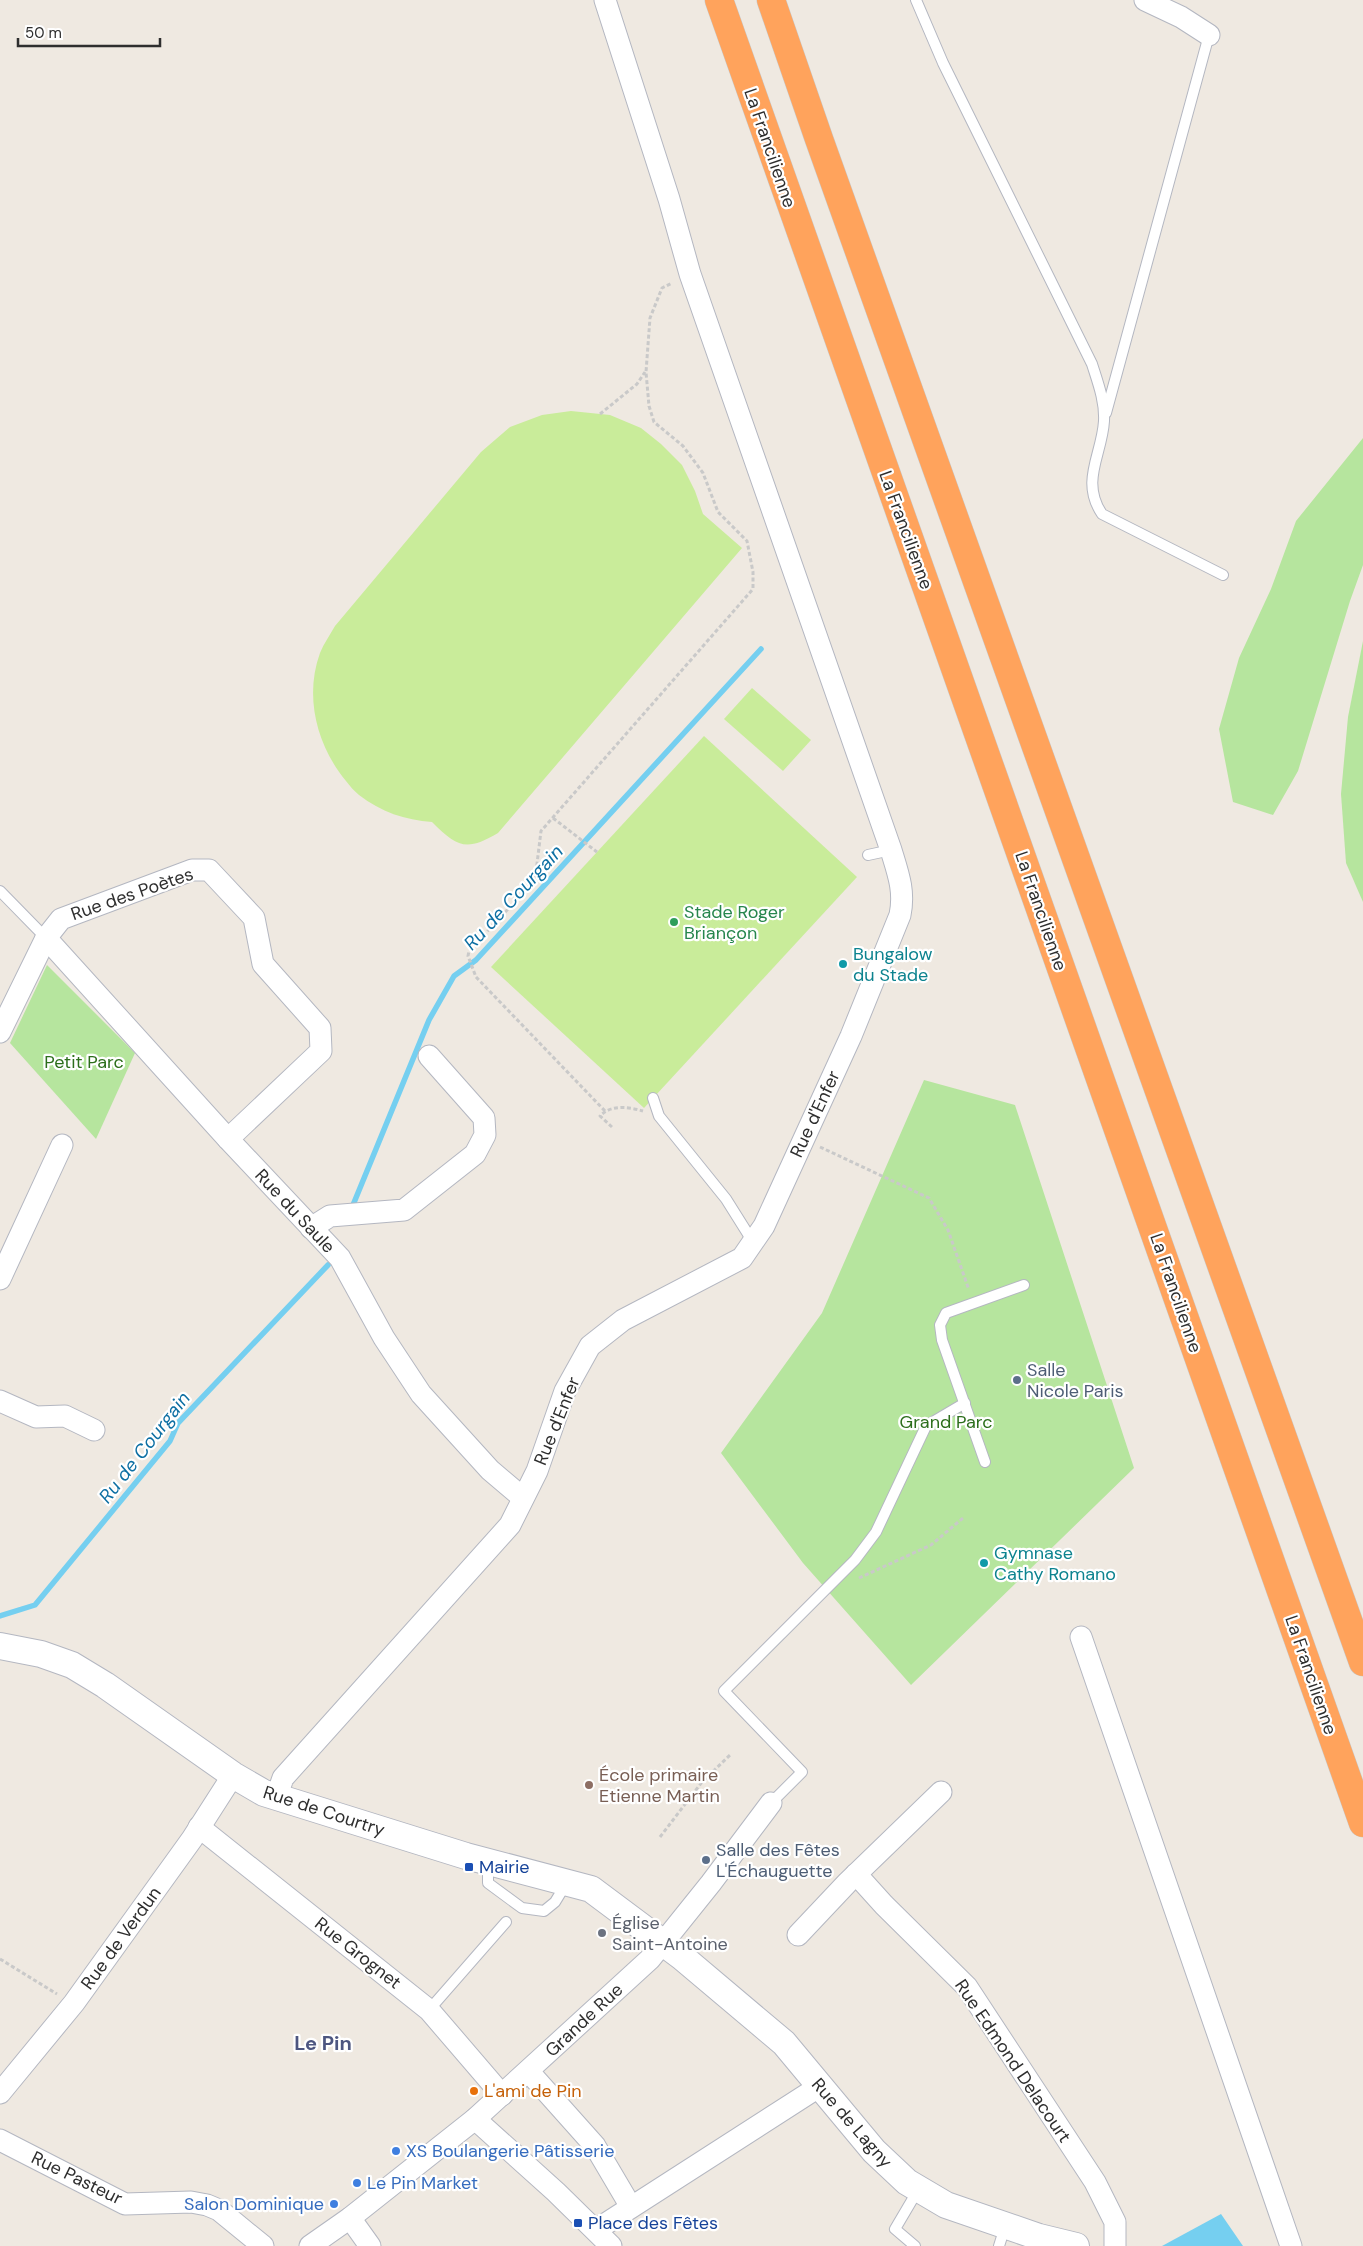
<svg xmlns="http://www.w3.org/2000/svg" width="1363" height="2246" font-family="'DM Sans',sans-serif">
<style>
.green{fill:#b6e59e}
.pitch{fill:#c9ec9a}
.water{fill:#75cff0}
.lines{fill:none;stroke-linecap:round;stroke-linejoin:round}
.stream{stroke:#75cff0;stroke-width:5.5}
.service-casing{stroke:#b4b7c1;stroke-width:12}
.minor-casing{stroke:#b4b7c1;stroke-width:23}
.tertiary-casing{stroke:#b4b7c1;stroke-width:28}
.motorway-casing{stroke:#c9c9c9;stroke-width:29}
.path{stroke:#c9c9c9;stroke-width:3;stroke-dasharray:4 2.5;stroke-linecap:butt}
.service{stroke:#fff;stroke-width:10}
.minor{stroke:#fff;stroke-width:21}
.tertiary{stroke:#fff;stroke-width:26}
.motorway{stroke:#ffa35c;stroke-width:28}
.leisure-dot{fill:#2e9e5b;stroke:#fff;stroke-width:2}
.culture-dot{fill:#0f9aa8;stroke:#fff;stroke-width:2}
.service-dot{fill:#5c6f8a;stroke:#fff;stroke-width:2}
.education-dot{fill:#8d6e63;stroke:#fff;stroke-width:2}
.transit-dot{fill:#1a4fb4;stroke:#fff;stroke-width:2}
.worship-dot{fill:#6b7280;stroke:#fff;stroke-width:2}
.food-dot{fill:#e8710a;stroke:#fff;stroke-width:2}
.shop-dot{fill:#3f7fe0;stroke:#fff;stroke-width:2}
.labels{text-anchor:middle;stroke-width:4.5;stroke-linejoin:round;paint-order:stroke}
.street-label{font-size:18px;fill:#2e2e2e;stroke:#fff}
.leisure-label{font-size:18px;fill:#27864d;stroke:#fff;text-anchor:start}
.culture-label{font-size:18px;fill:#0d838f;stroke:#fff;text-anchor:start}
.park-label{font-size:18px;fill:#2c6e1b;stroke:#fff}
.service-label{font-size:18px;fill:#4e5e75;stroke:#fff;text-anchor:start}
.education-label{font-size:18px;fill:#785e54;stroke:#fff;text-anchor:start}
.transit-label{font-size:18px;fill:#164399;stroke:#fff;text-anchor:start}
.worship-label{font-size:18px;fill:#5b616d;stroke:#fff;text-anchor:start}
.food-label{font-size:18px;fill:#c56008;stroke:#fff;text-anchor:start}
.shop-label{font-size:18px;fill:#366cbe;stroke:#fff;text-anchor:start}
.water-label{font-size:19px;font-style:italic;fill:#0d6fa3;stroke:#fff}
.quarter-label{font-size:20px;font-weight:bold;fill:#4d5680;stroke:#fff}
</style>
<rect width="100%" height="100%" fill="#efe9e1"/>
<g class="green">
<path d="M1363,438V565L1350,601L1298,771L1273,815L1233,802L1219,729L1239,658L1271,589L1296,521Z"/>
<path d="M1363,641V902L1346,863L1341,794L1348,717Z"/>
<path d="M47,965L135,1053L96,1139L10,1043Z"/>
<path d="M924,1080L1015,1105L1134,1468L911,1685L803,1563L721,1453L822,1313Z"/>
</g>
<g class="pitch">
<path d="M571,411L610,415L641,428L661,444L682,465L695,491L703,514L742,548L498,833C466,852 457,847 432,822C405,820 381,812 359,795C354,791 350,786 346,781C317,746 304,697 320,653C324,643 330,635 335,626L481,452L510,427L542,415Z"/>
<path d="M752,688L811,740L783,771L724,719Z"/>
<path d="M704,736L857,877L644,1108L491,967Z"/>
</g>
<path class="water" d="M1221,2214L1243,2246H1162Z"/>
<g class="lines">
<g class="stream">
<path d="M353,1205L429,1020L454,976L476,960L761,649"/>
<path d="M0,1616L35,1605L170,1441L178,1423L328,1265"/>
</g>
<defs>
<g id="service">
<path d="M916,0L943,63L1092,364C1098,383 1105,401 1104,421C1102,455 1080,481 1102,514L1223,575"/>
<path d="M1106,413L1209,35"/>
<path d="M868,855L891,850"/>
<path d="M0,891L46,938"/>
<path d="M653,1098L659,1116L726,1199L753,1242"/>
<path d="M985,1462L942,1340L940,1325L946,1313L1024,1285"/>
<path d="M771,1803L802,1772L724,1691L855,1560L876,1532L926,1426L965,1403"/>
<path d="M488,1862V1883L522,1908L544,1911L555,1902L566,1884"/>
<path d="M429,2010L506,1922"/>
<path d="M915,2246L895,2229L918,2190"/>
<path d="M999,2246L1005,2227"/>
</g>
<g id="minor">
<path d="M1145,0L1181,17L1209,35"/>
<path d="M46,938L228,1139L340,1258L384,1338L421,1394L490,1470L523,1498"/>
<path d="M0,1032L46,938L61,919L192,870H209L254,918L263,964L320,1028L321,1051L228,1139"/>
<path d="M311,1228L330,1216L404,1210L475,1154L485,1135L484,1118L429,1056"/>
<path d="M0,1279L62,1145"/>
<path d="M0,1401L36,1417L65,1416L94,1430"/>
<path d="M1081,1637L1291,2246"/>
<path d="M276,1798L283,1778L510,1525L537,1471L565,1391L590,1346L623,1320L742,1258L764,1226L851,1036L900,915C905,891 898,873 891,850L690,274L669,199L605,0"/>
<path d="M199,1827L429,2010L502,2095"/>
<path d="M856,1874L884,1905L967,1987L1095,2182L1115,2222V2246"/>
<path d="M798,1935L848,1882L941,1792"/>
<path d="M529,2072L595,2146L631,2207"/>
<path d="M0,2093L74,2003L192,1839L233,1775"/>
<path d="M475,2119L556,2192L611,2246"/>
<path d="M0,2140L125,2204L191,2202L207,2205L219,2210L263,2246"/>
<path d="M350,2218L370,2246"/>
<path d="M596,2230L820,2086"/>
<path d="M310,2246L350,2218L475,2119L650,1959L711,1883L771,1803"/>
</g>
<path id="tertiary" d="M0,1646L41,1654L72,1665L105,1685L233,1775L264,1793L466,1856L591,1889L682,1957L784,2043L874,2151L907,2182L946,2205L1039,2237L1076,2246"/>
<g id="motorway">
<path d="M719,0L1363,1823"/>
<path d="M771,0L819,139L1363,1662"/>
</g>
</defs>
<use href="#service" class="service-casing"/>
<use href="#minor" class="minor-casing"/>
<use href="#tertiary" class="tertiary-casing"/>
<use href="#motorway" class="motorway-casing"/>
<g class="path">
<path d="M600,414L637,384L645,372"/>
<path d="M553,818L597,852"/>
<path d="M605,1111L476,977L468,956L469,951L535,880L541,831L753,589V572L747,541L718,512L703,473L683,446L654,422L649,406L646,372L650,318L662,288L672,283"/>
<path d="M612,1127L600,1116C611,1104 629,1107 643,1111"/>
<path d="M820,1147L929,1198L948,1230L969,1290"/>
<path d="M859,1578L931,1545L963,1518"/>
<path d="M660,1837L702,1782L731,1754"/>
<path d="M0,1959L57,1994"/>
</g>
<use href="#service" class="service"/>
<use href="#minor" class="minor"/>
<use href="#tertiary" class="tertiary"/>
<use href="#motorway" class="motorway"/>
</g>
<circle class="leisure-dot" cx="674" cy="922" r="5"/>
<g class="culture-dot">
<circle cx="843" cy="964" r="5"/>
<circle cx="984" cy="1563" r="5"/>
</g>
<g class="service-dot">
<circle cx="1017" cy="1380" r="5"/>
<circle cx="706" cy="1860" r="5"/>
</g>
<circle class="education-dot" cx="589" cy="1785" r="5"/>
<g class="transit-dot">
<rect x="464" y="1862" width="10" height="10" rx="2.5"/>
<rect x="573" y="2218" width="10" height="10" rx="2.5"/>
</g>
<circle class="worship-dot" cx="602" cy="1933" r="5"/>
<circle class="food-dot" cx="474" cy="2091" r="5"/>
<g class="shop-dot">
<circle cx="396" cy="2151" r="5"/>
<circle cx="357" cy="2183" r="5"/>
<circle cx="334" cy="2204" r="5"/>
</g>
<g class="labels">
<g class="street-label">
<text transform="translate(770 148) rotate(71)" y="6">La Francilienne</text>
<text transform="translate(906 530) rotate(70)" y="6">La Francilienne</text>
<text transform="translate(132 894) rotate(-19)" y="6">Rue des Poètes</text>
<text transform="translate(1041 911) rotate(71)" y="6">La Francilienne</text>
<text transform="translate(815 1114) rotate(-65)" y="6">Rue d'Enfer</text>
<text transform="translate(295 1211) rotate(47)" y="6">Rue du Saule</text>
<text transform="translate(1176 1293) rotate(71)" y="6">La Francilienne</text>
<text transform="translate(557 1421) rotate(-68)" y="6">Rue d'Enfer</text>
<text transform="translate(1311 1675) rotate(71)" y="6">La Francilienne</text>
<text transform="translate(324 1811) rotate(18)" y="6">Rue de Courtry</text>
<text transform="translate(121 1938) rotate(-54)" y="6">Rue de Verdun</text>
<text transform="translate(358 1953) rotate(38)" y="6">Rue Grognet</text>
<text transform="translate(584 2020) rotate(-43)" y="6">Grande Rue</text>
<text transform="translate(1013 2061) rotate(56)" y="6">Rue Edmond Delacourt</text>
<text transform="translate(852 2123) rotate(49)" y="6">Rue de Lagny</text>
<text transform="translate(77 2178) rotate(26)" y="6">Rue Pasteur</text>
</g>
<g class="leisure-label">
<text x="684" y="918">Stade Roger<tspan x="684" dy="21">Briançon</tspan></text>
</g>
<g class="culture-label">
<text x="853" y="960">Bungalow<tspan x="853" dy="21">du Stade</tspan></text>
<text x="994" y="1559">Gymnase<tspan x="994" dy="21">Cathy Romano</tspan></text>
</g>
<g class="park-label">
<text x="84" y="1068">Petit Parc</text>
<text x="946" y="1428">Grand Parc</text>
</g>
<g class="service-label">
<text x="1027" y="1376">Salle<tspan x="1027" dy="21">Nicole Paris</tspan></text>
<text x="716" y="1856">Salle des Fêtes<tspan x="716" dy="21">L'Échauguette</tspan></text>
</g>
<g class="education-label">
<text x="599" y="1781">École primaire<tspan x="599" dy="21">Etienne Martin</tspan></text>
</g>
<g class="transit-label">
<text x="479" y="1873">Mairie</text>
<text x="588" y="2229">Place des Fêtes</text>
</g>
<g class="worship-label">
<text x="612" y="1929">Église<tspan x="612" dy="21">Saint-Antoine</tspan></text>
</g>
<g class="food-label">
<text x="484" y="2097">L'ami de Pin</text>
</g>
<g class="shop-label">
<text x="406" y="2157">XS Boulangerie Pâtisserie</text>
<text x="367" y="2189">Le Pin Market</text>
<text x="324" y="2210" text-anchor="end">Salon Dominique</text>
</g>
<g class="water-label">
<text transform="translate(513 897) rotate(-47)" y="7">Ru de Courgain</text>
<text transform="translate(144 1447) rotate(-52)" y="7">Ru de Courgain</text>
</g>
<g class="quarter-label">
<text x="323" y="2050">Le Pin</text>
</g>
</g>
<path d="M18 38v8h142v-8" fill="none" stroke="#2e2e2e" stroke-width="2.5"/>
<text x="25" y="38" font-size="15" fill="#2e2e2e" stroke="#ffffff" stroke-width="4" paint-order="stroke">50 m</text>
</svg>
